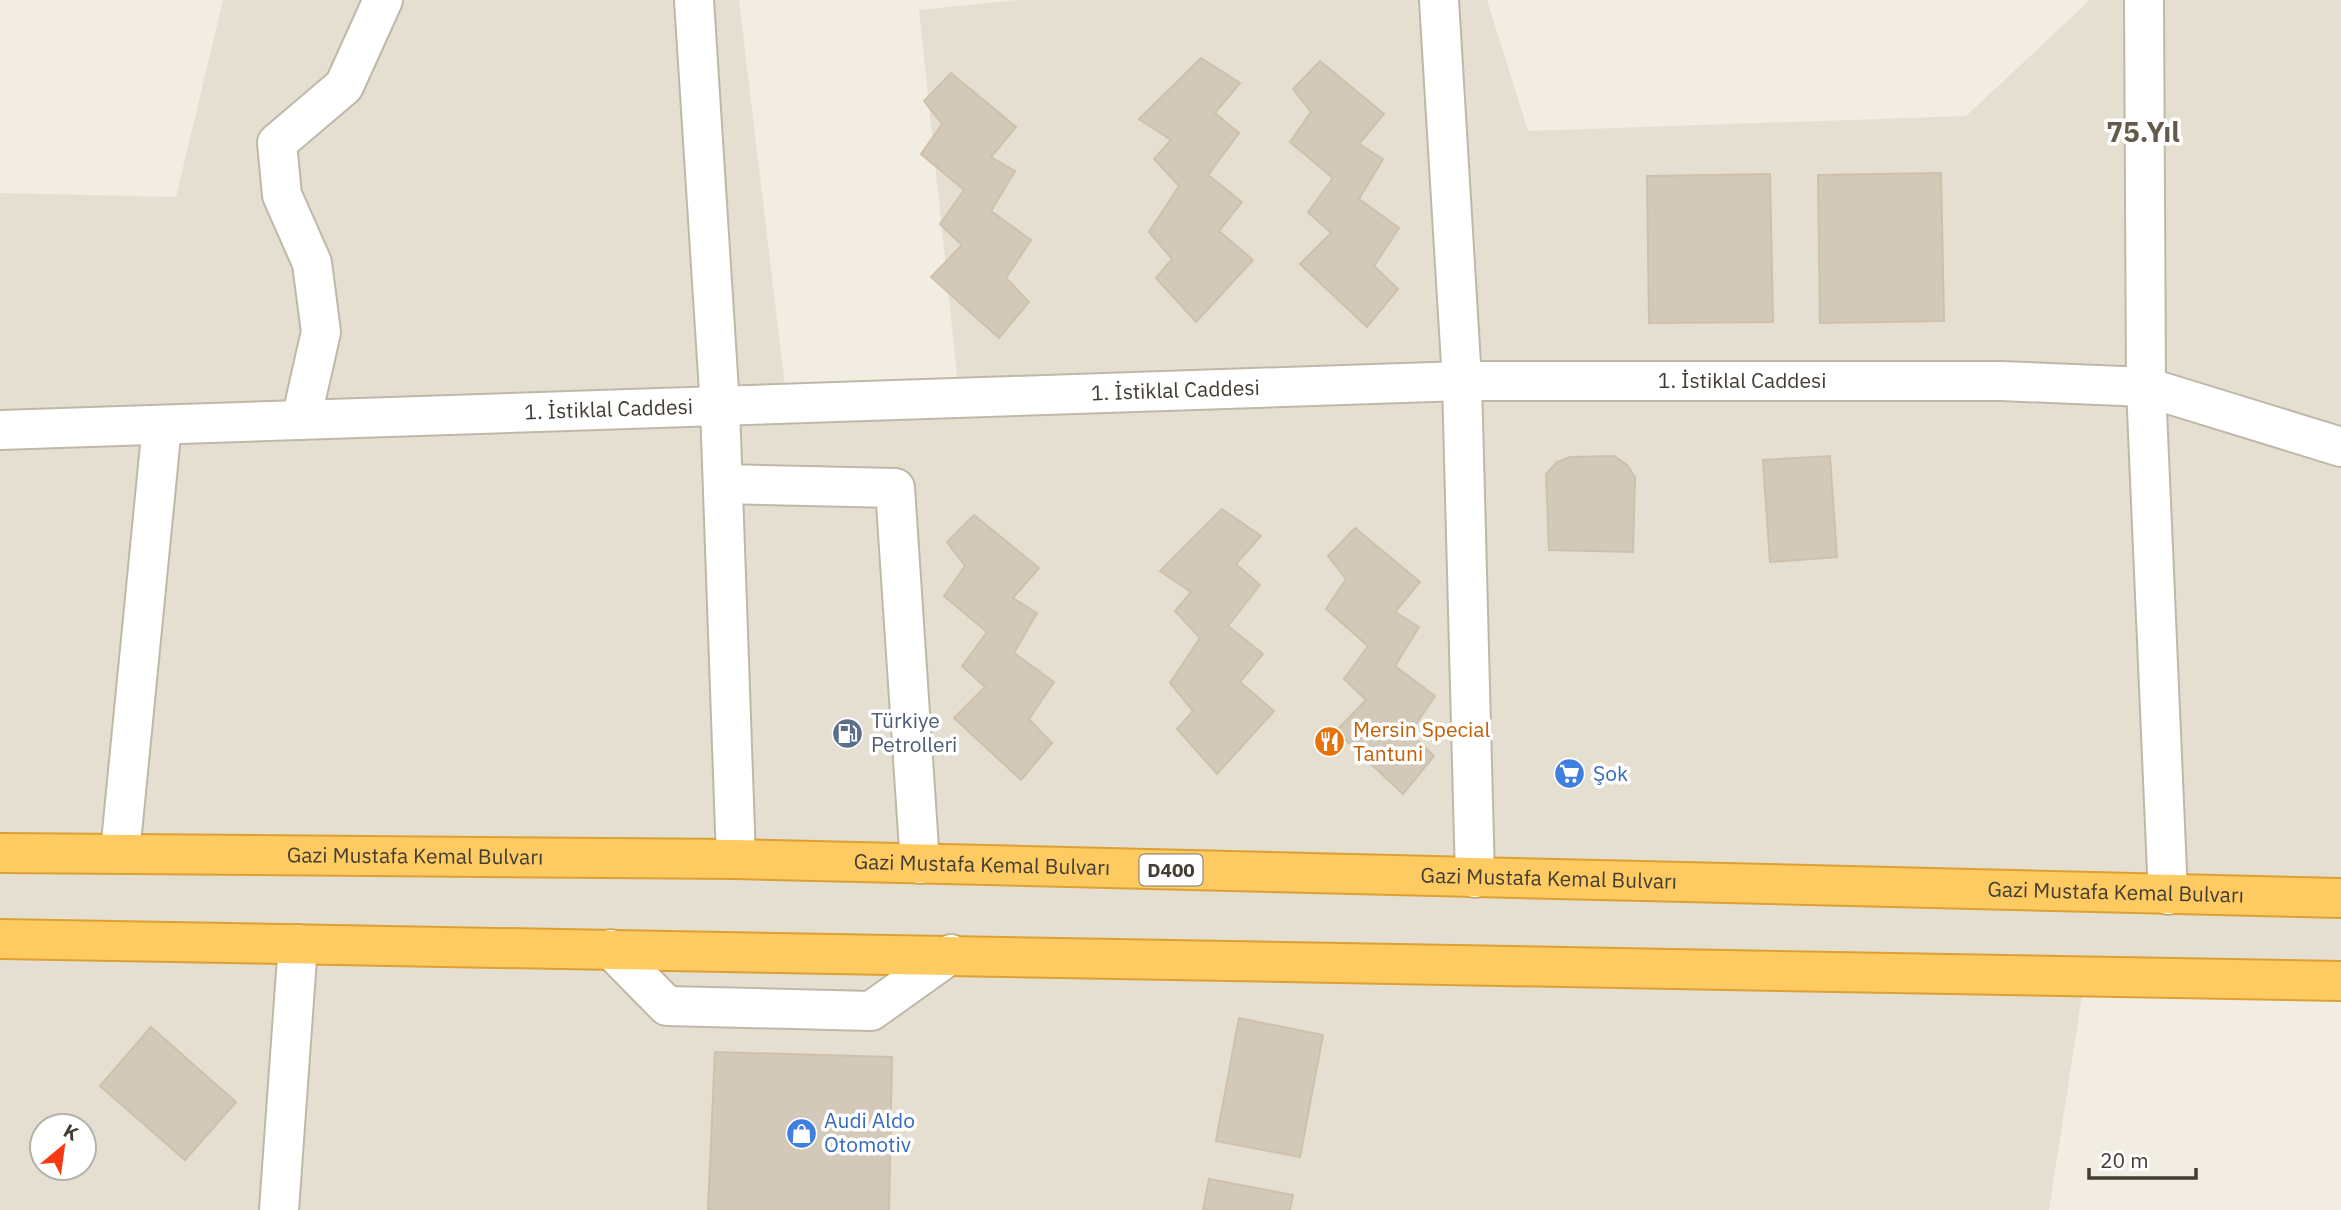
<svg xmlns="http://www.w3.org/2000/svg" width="2341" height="1210" font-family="'IBM Plex Sans',sans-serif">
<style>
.residential{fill:#e5dfd1;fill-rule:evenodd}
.building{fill:#d3c9b8;stroke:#cdc1ac;stroke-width:2}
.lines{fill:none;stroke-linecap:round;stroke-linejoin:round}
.minor-casing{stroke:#bfb8a9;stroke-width:42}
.highway-casing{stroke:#dca033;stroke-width:42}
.minor{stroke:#fff;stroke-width:38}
.highway{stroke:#fdcb62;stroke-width:38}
.labels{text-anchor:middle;stroke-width:7;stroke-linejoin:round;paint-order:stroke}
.shield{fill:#fff;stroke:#7b7770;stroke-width:2}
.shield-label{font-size:19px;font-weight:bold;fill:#433d33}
.street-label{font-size:21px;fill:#433d33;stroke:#fff}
.service-label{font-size:21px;fill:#4e5e75;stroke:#fff;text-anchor:start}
.food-label{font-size:21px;fill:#c56008;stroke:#fff;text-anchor:start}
.shop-label{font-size:21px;fill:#366cbe;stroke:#fff;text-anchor:start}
.district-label{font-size:28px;font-weight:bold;fill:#665b4b;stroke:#fff}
</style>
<rect width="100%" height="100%" fill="#f1ede3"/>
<path class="residential" d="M223,0H739L785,386L959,394L919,10L1019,0H1487L1528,131L1966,116L2090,0H2341V998L2084,983L2049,1210H0V193L176,197ZM42,1126H84V1168H42Z"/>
<g class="building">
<path d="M1201,58L1240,83L1215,113L1239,133L1208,175L1242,202L1219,231L1253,260L1196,322L1156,278L1172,259L1149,232L1179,186L1154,159L1171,140L1139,119Z"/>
<path d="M1320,61L1384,114L1359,144L1383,159L1359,199L1399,228L1374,266L1398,289L1367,327L1300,264L1331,233L1308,212L1333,178L1290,142L1311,112L1293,89Z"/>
<path d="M951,73L1016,127L991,157L1015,171L991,211L1031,240L1006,278L1029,302L999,338L931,277L962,245L940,224L964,190L921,154L942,124L924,101Z"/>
<path d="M1941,173L1944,321L1820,323L1818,175Z"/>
<path d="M1770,174L1773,322L1649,323L1647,176Z"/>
<path d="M1614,456L1627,465L1635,477L1633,552L1549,550L1546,474L1557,462L1570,457Z"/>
<path d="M1830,456L1837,557L1770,562L1763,460Z"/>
<path d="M1222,509L1261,536L1236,564L1260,585L1228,626L1263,654L1240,682L1274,711L1217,774L1177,729L1193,711L1170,683L1200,638L1175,611L1191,592L1160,571Z"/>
<path d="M974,515L1039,568L1013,598L1037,613L1014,653L1054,682L1029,719L1052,743L1021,780L954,718L985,687L962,666L987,632L944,596L965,566L947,542Z"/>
<path d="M1355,528L1420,582L1395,612L1419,627L1395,666L1435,696L1410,733L1434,756L1403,794L1336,731L1366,700L1344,679L1368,646L1326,609L1346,579L1328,556Z"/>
<path d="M1239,1018L1323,1035L1300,1157L1216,1141Z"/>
<path d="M151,1027L236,1102L185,1160L100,1086Z"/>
<path d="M715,1052L892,1057L889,1210H708Z"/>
<path d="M1209,1179L1293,1195L1290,1210H1203Z"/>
</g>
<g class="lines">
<defs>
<g id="minor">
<path d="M694,0L720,407L736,859"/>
<path d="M1439,0L1462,381L1475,878"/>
<path d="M2144,0L2146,387L2168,895"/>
<path d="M301,420L321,332L312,263L282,195L277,143L344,86L383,0"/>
<path id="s1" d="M0,430L1462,381H2001L2146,387L2341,447"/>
<path d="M723,484L895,488L920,864"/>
<path d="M120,853L162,425"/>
<path d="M611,949L667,1006L871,1011L951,954"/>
<path d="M279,1210L298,944"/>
</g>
<g id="highway">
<path id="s2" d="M0,853L736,859L2341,898"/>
<path d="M0,939L2341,981"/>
</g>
</defs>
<use href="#minor" class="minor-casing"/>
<use href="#highway" class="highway-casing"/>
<use href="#minor" class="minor"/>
<use href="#highway" class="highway"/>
</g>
<defs>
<symbol id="fuel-disc" viewBox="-11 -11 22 22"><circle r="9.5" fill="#5c6f8a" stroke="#fff"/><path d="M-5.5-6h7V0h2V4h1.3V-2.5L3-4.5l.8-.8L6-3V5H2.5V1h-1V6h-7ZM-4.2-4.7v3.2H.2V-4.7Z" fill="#fff"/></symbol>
<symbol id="restaurant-disc" viewBox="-11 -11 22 22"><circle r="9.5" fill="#e8710a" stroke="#fff"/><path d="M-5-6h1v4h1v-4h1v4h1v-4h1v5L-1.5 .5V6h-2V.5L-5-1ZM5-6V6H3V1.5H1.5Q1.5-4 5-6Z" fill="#fff"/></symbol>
<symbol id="supermarket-disc" viewBox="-11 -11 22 22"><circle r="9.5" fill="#3f7fe0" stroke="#fff"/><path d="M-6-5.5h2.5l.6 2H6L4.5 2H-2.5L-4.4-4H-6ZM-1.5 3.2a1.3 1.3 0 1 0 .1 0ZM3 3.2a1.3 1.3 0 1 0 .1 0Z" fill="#fff"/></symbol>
<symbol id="shop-disc" viewBox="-11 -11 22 22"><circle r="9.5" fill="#3f7fe0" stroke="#fff"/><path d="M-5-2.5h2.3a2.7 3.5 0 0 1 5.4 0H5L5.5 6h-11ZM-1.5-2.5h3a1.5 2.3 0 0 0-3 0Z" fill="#fff"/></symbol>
</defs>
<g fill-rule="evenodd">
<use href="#fuel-disc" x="830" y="716" width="35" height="35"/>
<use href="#restaurant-disc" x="1312" y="724" width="35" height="35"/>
<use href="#supermarket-disc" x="1552" y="756" width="35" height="35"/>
<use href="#shop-disc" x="784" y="1116" width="35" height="35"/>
</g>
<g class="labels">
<rect class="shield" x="1139.5" y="854.5" width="63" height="31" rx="5"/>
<g class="shield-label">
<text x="1171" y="877">D400</text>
</g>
<g class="street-label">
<text dy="7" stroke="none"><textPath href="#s1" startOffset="1743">1. İstiklal Caddesi</textPath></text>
<text dy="7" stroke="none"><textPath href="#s1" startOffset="1176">1. İstiklal Caddesi</textPath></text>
<text dy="7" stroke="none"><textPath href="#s1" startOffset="609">1. İstiklal Caddesi</textPath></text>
<text dy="7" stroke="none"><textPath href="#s2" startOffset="415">Gazi Mustafa Kemal Bulvarı</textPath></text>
<text dy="7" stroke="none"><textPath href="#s2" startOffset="982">Gazi Mustafa Kemal Bulvarı</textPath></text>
<text dy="7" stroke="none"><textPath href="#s2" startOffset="1549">Gazi Mustafa Kemal Bulvarı</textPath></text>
<text dy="7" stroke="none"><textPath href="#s2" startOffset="2116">Gazi Mustafa Kemal Bulvarı</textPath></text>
</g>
<g class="service-label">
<text x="871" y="728">Türkiye<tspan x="871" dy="24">Petrolleri</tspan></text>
</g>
<g class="food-label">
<text x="1353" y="737">Mersin Special<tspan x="1353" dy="24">Tantuni</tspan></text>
</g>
<g class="shop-label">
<text x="1593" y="781">Şok</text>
<text x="824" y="1128">Audi Aldo<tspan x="824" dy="24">Otomotiv</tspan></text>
</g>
<g class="district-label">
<text x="2143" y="142">75.Yıl</text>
</g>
</g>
<g transform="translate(63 1147) rotate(29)"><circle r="33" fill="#ffffff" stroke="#b4b1ad" stroke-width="2"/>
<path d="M0-5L12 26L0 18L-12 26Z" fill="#f83813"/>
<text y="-10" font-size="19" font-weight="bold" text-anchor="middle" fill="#433d33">K</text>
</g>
<path d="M2089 1168v10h107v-10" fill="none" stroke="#433d33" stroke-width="3.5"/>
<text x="2100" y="1168" font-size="21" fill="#433d33" stroke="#ffffff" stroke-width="5" paint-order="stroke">20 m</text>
</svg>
